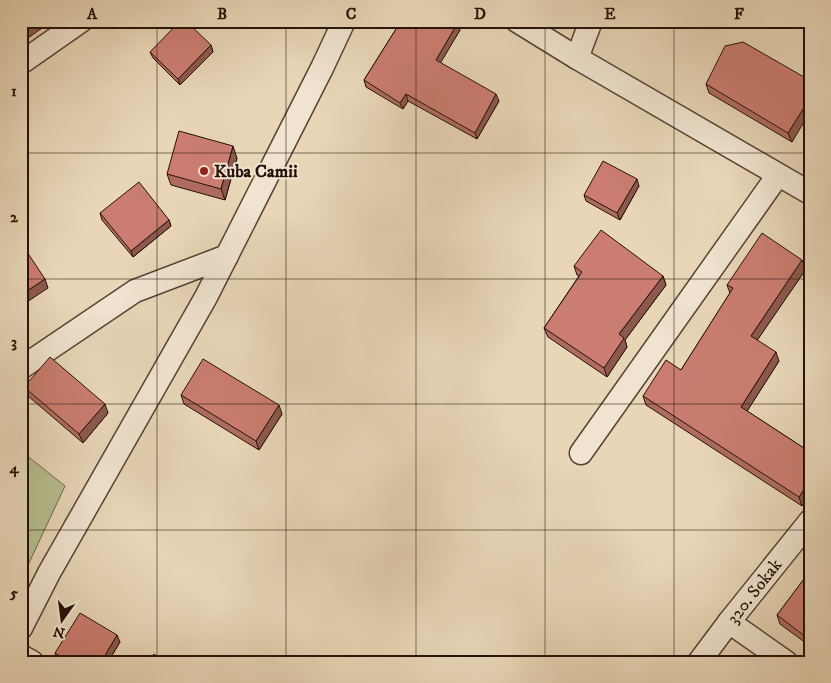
<svg xmlns="http://www.w3.org/2000/svg" width="831" height="683" font-family="'IM FELL DW Pica',serif">
<style>
.green{fill:#b6be8e;stroke:#6e684c}
.lines{fill:none;stroke-linecap:round;stroke-linejoin:round}
.minor-casing{stroke:#564335;stroke-width:25}
.minor{stroke:#f0e4d0;stroke-width:22}
.wall{fill:#ae6c60;stroke:#26120a}
.shaded-wall{fill:#8d584e;stroke:#26120a}
.building{fill:#ca7d70;stroke:#26120a}
.grid{fill:none;stroke:#26120a;stroke-width:1;stroke-opacity:0.55}
.poi-dot{fill:#8f2418;stroke:#f0e4d0;stroke-width:2}
.labels{text-anchor:middle;stroke-width:4;stroke-linejoin:round;paint-order:stroke}
.poi-label{font-size:18px;font-weight:bold;fill:#26120a;stroke:#f0e4d0;text-anchor:start}
.street-label{font-size:18px;fill:#26120a;stroke:#f0e4d0}
.neatline{fill:none;stroke:#26120a;stroke-width:2}
.grid-label{font-size:16px;text-anchor:middle;font-weight:bold;fill:#26120a}
</style>
<rect width="100%" height="100%" fill="#e8d6b7"/>
<filter id="stains"><feTurbulence type="fractalNoise" baseFrequency=".004" numOctaves="4"/><feColorMatrix values="0 0 0 0 .2 0 0 0 0 .09 0 0 0 0 .02 0 0 0 .5 -.17"/></filter>
<radialGradient id="worn" r=".72"><stop offset=".6" stop-color="#630" stop-opacity="0"/><stop offset="1" stop-color="#630" stop-opacity=".3"/></radialGradient>
<path class="green" d="M21,451L65,486L21,580Z"/>
<g class="lines">
<defs>
<g id="minor">
<path d="M517,21L577,58L810,193"/>
<path d="M577,58L591,21"/>
<path d="M21,63L81,21"/>
<path d="M21,368L135,291L227,256"/>
<path d="M581,453L778,175"/>
<path d="M729,622L786,662"/>
<path d="M21,628L49,573L206,297L322,68L344,21"/>
<path d="M21,656L32,662"/>
<path d="M699,662L729,622L810,521"/>
</g>
</defs>
<use href="#minor" class="minor-casing"/>
<use href="#minor" class="minor"/>
</g>
<g class="wall">
<path d="M386,21H454L460,30L440,63L499,101L477,139L408,101L403,109L366,87L364,80L396,29L388,25Z"/>
<path d="M211,45L213,52L180,85L153,58L150,52Z"/>
<path d="M804,77L792,142L709,93L706,84Z"/>
<path d="M237,158L225,200L171,185L167,174Z"/>
<path d="M639,186L620,220L586,201L584,195Z"/>
<path d="M100,213L169,220L171,226L133,257L102,220Z"/>
<path d="M802,260L806,269L757,340L779,361L747,411L810,452V494L802,506L646,405L643,396L681,370L730,293L727,285Z"/>
<path d="M574,266L663,276L666,285L625,340L627,347L607,377L548,337L544,328L579,276L577,275Z"/>
<path d="M24,387L108,413L83,443L28,396Z"/>
<path d="M181,395L282,414L259,450L184,404Z"/>
<path d="M810,571V646L780,624L777,615Z"/>
<path d="M120,642L108,662H61L57,660L55,653Z"/>
</g>
<g class="shaded-wall">
<path d="M38,21H52L21,43V33Z"/>
<path d="M457,24L460,30L438,67L436,60Z"/>
<path d="M211,45L213,52L180,85L178,79Z"/>
<path d="M406,94L408,101L403,109L400,103Z"/>
<path d="M496,94L499,101L477,139L475,133Z"/>
<path d="M810,98V112L792,142L788,133Z"/>
<path d="M233,146L237,158L225,200L221,189Z"/>
<path d="M637,179L639,186L620,220L617,213Z"/>
<path d="M23,189L26,198L21,201V190Z"/>
<path d="M169,220L171,226L133,257L131,251Z"/>
<path d="M802,260L806,269L754,345L751,336Z"/>
<path d="M663,276L666,285L625,340L627,347L607,377L604,368L619,334Z"/>
<path d="M45,279L48,288L21,306V295Z"/>
<path d="M776,352L779,361L744,416L741,407Z"/>
<path d="M105,404L108,413L83,443L79,434Z"/>
<path d="M279,405L282,414L259,450L256,441Z"/>
<path d="M810,480V494L802,506L799,497Z"/>
<path d="M117,635L120,642L108,662H101Z"/>
</g>
<g class="building">
<path d="M21,21H38L21,33Z"/>
<path d="M180,21H186L211,45L178,79L150,52Z"/>
<path d="M390,21H454L457,24L436,60L496,94L475,133L406,94L400,103L364,80L398,26Z"/>
<path d="M743,42L804,77L810,92V98L788,133L706,84L725,46Z"/>
<path d="M179,131L233,146L221,189L167,174Z"/>
<path d="M603,161L637,179L617,213L584,195Z"/>
<path d="M139,182L169,220L131,251L100,213Z"/>
<path d="M601,230L663,276L619,334L624,338L604,368L544,328L582,272L574,266Z"/>
<path d="M762,233L802,260L751,336L776,352L741,407L810,452V480L799,497L643,396L666,360L681,370L733,288L727,285Z"/>
<path d="M21,243L45,279L21,295Z"/>
<path d="M50,357L105,404L79,434L24,387Z"/>
<path d="M203,359L279,405L256,441L181,395Z"/>
<path d="M810,571V640L777,615Z"/>
<path d="M80,613L117,635L101,662H69L55,653Z"/>
<path d="M154,654L164,662H147Z"/>
</g>
<path class="grid" d="M157,21V662M286,21V662M416,21V662M545,21V662M674,21V662M21,153H810M21,279H810M21,404H810M21,530H810"/>
<circle class="poi-dot" cx="204" cy="171" r="5"/>
<g class="labels">
<g class="poi-label">
<text x="214" y="177">Kuba Camii</text>
</g>
<g class="street-label">
<text transform="translate(754 591) rotate(-52)" y="6">320. Sokak</text>
</g>
</g>
<rect width="831" height="683" fill="none" stroke="#e8d6b7" stroke-width="55"/>
<g transform="translate(62 620) rotate(194)" stroke="#f0e4d0" stroke-width="4" paint-order="stroke">
<path d="M0-4L9 19L0 12L-9 19Z" fill="#26120a"/>
<text y="-8" font-size="14" font-weight="bold" text-anchor="middle" fill="#26120a">N</text>
</g>
<rect x="28" y="28" width="776" height="628" class="neatline"/>
<g class="grid-label">
<text x="92" y="19">A</text>
<text x="222" y="19">B</text>
<text x="351" y="19">C</text>
<text x="480" y="19">D</text>
<text x="610" y="19">E</text>
<text x="739" y="19">F</text>
<text x="14" y="96">1</text>
<text x="14" y="222">2</text>
<text x="14" y="347">3</text>
<text x="14" y="473">4</text>
<text x="14" y="598">5</text>
</g>
<rect width="100%" height="100%" filter="url(#stains)"/>
<rect width="100%" height="100%" fill="url(#worn)"/>
</svg>
